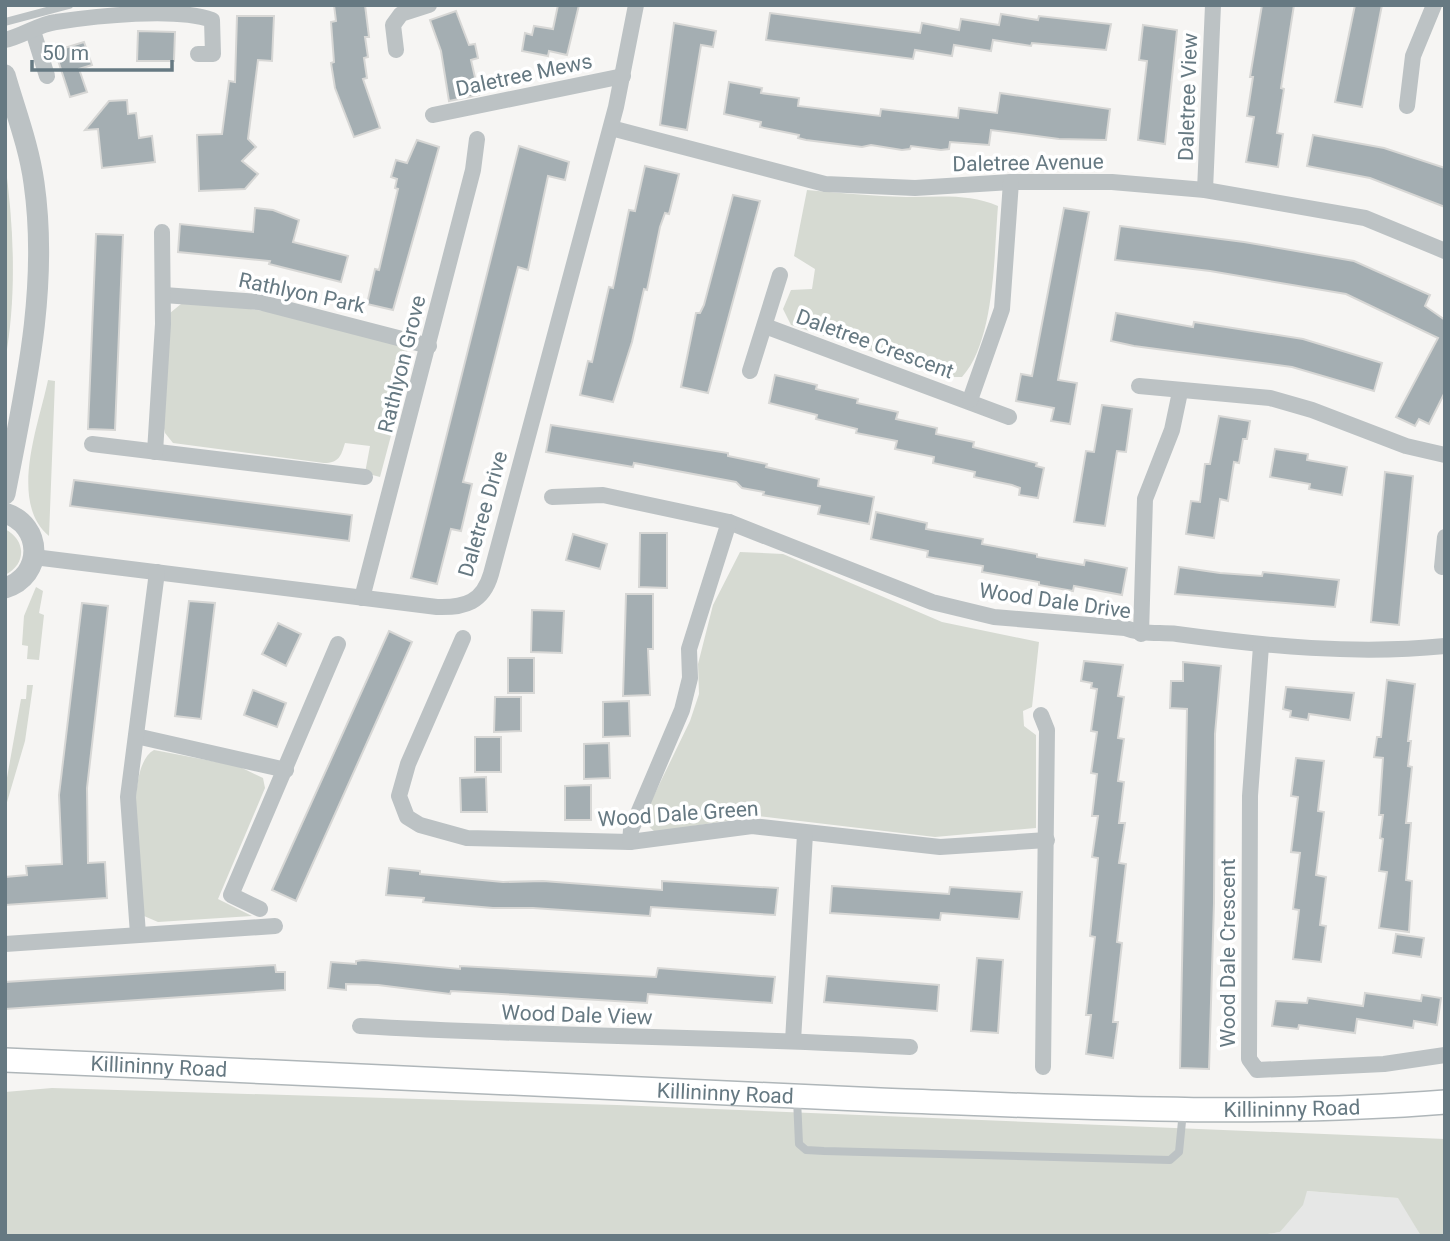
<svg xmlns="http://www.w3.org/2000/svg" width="1450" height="1241" font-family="Roboto,sans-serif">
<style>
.built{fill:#e6e7e6}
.green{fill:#d6dad2}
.building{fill:#a4aeb2;stroke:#d7d7d5;stroke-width:2}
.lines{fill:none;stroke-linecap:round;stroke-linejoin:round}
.secondary-casing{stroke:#afb6b9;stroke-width:26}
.service{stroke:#bcc2c4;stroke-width:8}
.minor{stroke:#bcc2c4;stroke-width:16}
.tertiary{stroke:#bcc2c4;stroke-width:21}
.secondary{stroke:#fff;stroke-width:23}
.labels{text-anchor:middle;stroke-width:7;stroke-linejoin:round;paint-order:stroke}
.street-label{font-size:21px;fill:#667982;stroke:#fff}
</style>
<rect width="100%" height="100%" fill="#f6f5f3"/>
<path class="built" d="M1306,1191L1399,1198L1421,1236H1256L1280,1232Z"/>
<g class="green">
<path d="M5,162C14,228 17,296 5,361Z"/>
<path d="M807,190C840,193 873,196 906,197C937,197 969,193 998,206C994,254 995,341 962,377H950L791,325L783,309L791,290L812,289L815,269L794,256Z"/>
<path d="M201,302L285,314L400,344L407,350L410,364L380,477L365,473L370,446L345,443C341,456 339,463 324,463L173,443L165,433L162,420L170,313L181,304Z"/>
<path d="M48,380L55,381L49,536C8,502 39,424 48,380Z"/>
<path d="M5,529C26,540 27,564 5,575Z"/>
<path d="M740,552L783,554L942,622L1039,642L1032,707L1023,711L1024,726L1036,735V828L935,837L758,816L655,832L642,820L690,721L699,694L698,664L713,605Z"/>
<path d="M36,587L43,591L39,613L44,615L39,660L27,659L28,646L22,645L24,616Z"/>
<path d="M27,685H33L25,741L5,809V789L21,699H26Z"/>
<path d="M154,750L238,766L263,778L265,788L218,899L252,916L158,922L144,916C140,883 122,767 154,750Z"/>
<path d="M52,1088L617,1105L1445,1139V1236H1421L1398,1198L1307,1191L1303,1205L1280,1232L1256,1236H5V1092Z"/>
</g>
<g class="building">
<path d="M334,5H365L369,37H365L368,57L364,58L367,78L363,79L380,128L354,137L335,88L331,63L334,62L331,22L336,21Z"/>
<path d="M558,5H579L567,55L549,51L548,56L522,51L525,33L532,35L534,26L553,29Z"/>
<path d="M1262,5H1294L1281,88L1284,89L1277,133L1283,134L1278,167L1246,162L1254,117L1247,116L1253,77H1250Z"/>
<path d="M1355,5H1382L1362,107L1335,102Z"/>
<path d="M456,11L469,45L475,44L478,58L471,60L479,95L449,101L441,51L430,20Z"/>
<path d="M770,13L920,33L922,23L959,30L961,19L999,25L1001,14L1038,20L1039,16L1111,24L1106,50L1032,43L1031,46L993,40L991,51L954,45L952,56L915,50L913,59L766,40Z"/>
<path d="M237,16H274L272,61L258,60L248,139L256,147L242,161L258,174L245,189L199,191L197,135L222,134L229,81L235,82Z"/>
<path d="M674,23L716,31L713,47L701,45L687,130L660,125Z"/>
<path d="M1143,25L1177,30L1165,144L1138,140L1147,61L1139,60Z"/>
<path d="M138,31L175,32L174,61H137Z"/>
<path d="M84,42L92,65L79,69L87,92L70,97L55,51Z"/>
<path d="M729,82L762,88L761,93L799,98L798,106L880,116L881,109L958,118L959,108L997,113L1000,93L1110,109L1106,140L1059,139L991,130L989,145L950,142L949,149L941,150L911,146L910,149L902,150L871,145L862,147L806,140L798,138L799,135L760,127L761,122L724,114Z"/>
<path d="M127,100L128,114L136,113L139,138L152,136L155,162L102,168L98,129L85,130L109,101Z"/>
<path d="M1313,135L1384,148L1445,168V207L1370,178L1307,166Z"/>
<path d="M417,140L439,147L393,310L367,304L375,269L379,270L398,189L395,188L397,179L391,177L396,160L407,163Z"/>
<path d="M519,146L569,162L565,180L548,176L528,270L518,267L463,482L472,484L461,531L451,529L437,584L411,578Z"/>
<path d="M645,166L679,174L669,214L665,213L660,227L647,290L644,289L632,342L613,402L580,395L588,361L592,362L609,287L613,288L629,210L635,211Z"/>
<path d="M733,195L760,201L708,393L681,387L696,313H700L704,305Z"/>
<path d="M255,208L273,210L299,220L293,242L348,256L341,282L269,264L270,261L178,252L180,224L253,232Z"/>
<path d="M1064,208L1089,212L1058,380L1077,383L1070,424L1051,421L1054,408L1016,401L1021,374L1032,376Z"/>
<path d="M1120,226L1244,242L1354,261L1430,295L1425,306L1445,320V392L1429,424L1419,419L1415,426L1396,417L1438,338L1346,294L1210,271L1115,260Z"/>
<path d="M96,234L123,235L115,430L88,429Z"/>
<path d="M1116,313L1193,327L1194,322L1303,339L1382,363L1374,391L1292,367L1134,346L1111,341Z"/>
<path d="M775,375L817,385L816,389L858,399L857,403L898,412L896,419L937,428L936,434L974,442L973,447L1037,463L1036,466L1044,468L1038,498L1019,495L1020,488L1012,485L974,477L975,472L933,463L934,457L895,449L897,441L856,433L857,429L816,419L817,415L769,403Z"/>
<path d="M1102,405L1132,409L1126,452L1117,451L1105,526L1074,522L1086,451L1094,452Z"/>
<path d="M1219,416L1250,421L1247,439H1243L1239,463L1234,462L1228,501L1220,499L1214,538L1186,534L1191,501L1200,502L1205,464H1210Z"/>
<path d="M551,425L728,453V456L767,464L766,467L819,479L818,486L874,497L869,524L818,514L820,506L763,495L764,492L742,488L736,482L634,463L633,467L546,452Z"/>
<path d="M1275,449L1308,454L1307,460L1347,467L1342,495L1309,489L1310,484L1270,477Z"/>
<path d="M1385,472L1413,476L1399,625L1371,622Z"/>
<path d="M74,480L352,515L349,541L70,506Z"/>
<path d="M876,512L927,523L926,529L983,539L982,544L1037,554V557L1084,565L1085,560L1127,568L1122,595L1074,586L1073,591L1039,585V582L982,572L983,566L927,557L928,551L871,539Z"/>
<path d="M640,533H667V588L639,587Z"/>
<path d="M573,534L607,544L600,569L566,560Z"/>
<path d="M1179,567L1220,573L1262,576L1263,572L1339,580L1335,607L1175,594Z"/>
<path d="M626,594H653V649H648L650,695L623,696Z"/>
<path d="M189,601L215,603L201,719L175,716Z"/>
<path d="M82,603L108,606L87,788L88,863L105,862L107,898L5,905V877L27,875L26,866L62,864L59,795Z"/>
<path d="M532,610L564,611L562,653L531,652Z"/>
<path d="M278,623L301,634L286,666L262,654Z"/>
<path d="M389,631L412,642L296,901L272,890Z"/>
<rect x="508" y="658" width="26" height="35"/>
<path d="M1084,661L1123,665L1118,696L1124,697L1118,738L1124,739L1118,781L1124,782L1119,823H1125L1119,863L1126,864L1117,942L1122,943L1113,1022H1118L1113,1058L1086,1054L1091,1015H1086L1095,937L1090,936L1098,858L1092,857L1098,816H1092L1097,774L1091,773L1097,732L1091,731L1097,689L1091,688L1092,683L1081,681Z"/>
<path d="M1183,662L1221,666L1215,734L1214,903L1209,1069L1180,1068L1187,709L1170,708L1171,681H1183Z"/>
<path d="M1387,680L1415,684L1408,741H1411L1408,766L1412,767L1406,823H1411L1406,880L1412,881L1409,932L1379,928L1387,872L1379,871L1383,839L1380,838L1383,815H1379L1383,758L1374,757L1377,737H1381Z"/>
<path d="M1286,687L1354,693L1350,720L1309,714L1308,720L1290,717L1291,711L1283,709Z"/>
<path d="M253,690L286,703L277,727L244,715Z"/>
<path d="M495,697H521V731L494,732Z"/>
<path d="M629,701L630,736L603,737V702Z"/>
<rect x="475" y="737" width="26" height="35"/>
<path d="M609,743L610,778L584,779V744Z"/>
<path d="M1296,758L1324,761L1318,811L1324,812L1316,875L1326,877L1320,925L1326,926L1321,962L1293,959L1299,910L1293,909L1300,853L1291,852L1298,797L1291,796Z"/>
<path d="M486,777L487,812H461L460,778Z"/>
<path d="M591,785V820H565V786Z"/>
<path d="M389,868L420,871V874L503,882L543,881L662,890V881L778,888L775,915L651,907L650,916L533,908H493L423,902L424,898L386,895Z"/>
<path d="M832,886L949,894L950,887L1022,892L1019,919L941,913L940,920L830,913Z"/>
<path d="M1396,934L1424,938L1421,957L1393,953Z"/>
<path d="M977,958L1003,960L998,1033L971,1031Z"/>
<path d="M363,960L460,969V966L656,977L658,968L775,977L772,1003L648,994L647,1003L451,991L450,994L378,985L346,984V990L328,988L331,962L356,964V961Z"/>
<path d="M275,965L276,972H285V990L5,1009V982Z"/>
<path d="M827,976L939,985L937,1011L824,1002Z"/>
<path d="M1365,993L1421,1001L1422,995L1441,998L1437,1025L1414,1021L1413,1028L1357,1019L1355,1033L1299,1025L1298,1029L1272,1026L1276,1001L1307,1003L1308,998L1363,1006Z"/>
</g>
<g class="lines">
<defs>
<g id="secondary">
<path id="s1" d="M5,1060C297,1072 589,1089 880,1100C1069,1107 1257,1117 1445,1102"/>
</g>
</defs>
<use href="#secondary" class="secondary-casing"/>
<g class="service">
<path d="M5,22L69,5"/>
<path d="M797,1099L799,1144L806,1150L824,1151L1170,1160L1179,1152L1183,1111"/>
</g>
<g class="minor">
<path d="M33,31L47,76"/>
<path d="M5,40C23,36 39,24 56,22C96,16 175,7 212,20L213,54H198"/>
<path d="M396,50L393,25L401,14L429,5"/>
<path d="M1407,106L1413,56L1434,5"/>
<path d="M433,115L623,76"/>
<path d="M611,128L825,184L915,188L1011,182H1112L1205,190L1365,218L1445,251"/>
<path d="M1205,190L1213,5"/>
<path d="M164,295L259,302L429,346"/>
<path d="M765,326L1009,417"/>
<path d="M750,371L780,275"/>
<path d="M1139,386L1270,398L1312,410L1406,446L1445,455"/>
<path d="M970,400L1002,309L1011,182"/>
<path d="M92,444L365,477"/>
<path d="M155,452L163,324L162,232"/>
<path d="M552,497L603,495L729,522L932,602L994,617L1125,628C1143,635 1159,632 1177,634C1265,646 1356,655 1445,646"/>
<path d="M34,557L437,607C465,608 483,602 491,574L616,107L636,5"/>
<path d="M1442,567L1445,537"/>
<path d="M362,598L473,170L477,139"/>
<path d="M1141,634L1145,499L1172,430L1180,392"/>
<path d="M463,638L408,764L399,796L407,817L420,825L467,838L630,842L752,826L940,847L1047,840"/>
<path d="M1261,646L1250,796L1249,1059L1257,1070L1384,1064L1445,1055"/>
<path d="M1041,715L1047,730L1043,1067"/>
<path d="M136,736L286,770"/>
<path d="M630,842L631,830L682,710L690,678L689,649L729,522"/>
<path d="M260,909L231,895L338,644"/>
<path d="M138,934L128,797L157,572"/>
<path d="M5,944L275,926"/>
<path d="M360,1026C543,1037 727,1036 910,1047"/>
<path d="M793,1041L805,834"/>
</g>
<g class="tertiary">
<path d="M5,75C15,110 29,146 34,183C49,288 25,391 5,494"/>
<path d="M5,513C43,525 44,576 5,588"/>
</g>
<use href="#secondary" class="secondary"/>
</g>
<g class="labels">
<g class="street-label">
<text transform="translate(524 75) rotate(-12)" y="7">Daletree Mews</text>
<text transform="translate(1188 97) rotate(-88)" y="7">Daletree View</text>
<text transform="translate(1028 163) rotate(-1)" y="7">Daletree Avenue</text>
<text transform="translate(302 293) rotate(12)" y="7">Rathlyon Park</text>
<text transform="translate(875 344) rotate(20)" y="7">Daletree Crescent</text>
<text transform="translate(402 364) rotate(-76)" y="7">Rathlyon Grove</text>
<text transform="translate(483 514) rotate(-74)" y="7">Daletree Drive</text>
<text transform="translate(1055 601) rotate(8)" y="7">Wood Dale Drive</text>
<text transform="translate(678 814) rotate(-4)" y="7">Wood Dale Green</text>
<text transform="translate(1228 953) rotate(-90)" y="7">Wood Dale Crescent</text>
<text transform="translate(577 1015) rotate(2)" y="7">Wood Dale View</text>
<text dy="7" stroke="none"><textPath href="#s1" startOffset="154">Killininny Road</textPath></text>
<text dy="7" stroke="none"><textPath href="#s1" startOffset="721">Killininny Road</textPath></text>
<text dy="7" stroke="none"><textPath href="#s1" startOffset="1288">Killininny Road</textPath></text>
</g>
</g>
<rect width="1450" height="1241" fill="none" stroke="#667982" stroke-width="14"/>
<path d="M32 60v10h140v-10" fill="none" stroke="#667982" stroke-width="3.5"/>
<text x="42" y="60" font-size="21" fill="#667982" stroke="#ffffff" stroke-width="5" paint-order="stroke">50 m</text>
</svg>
